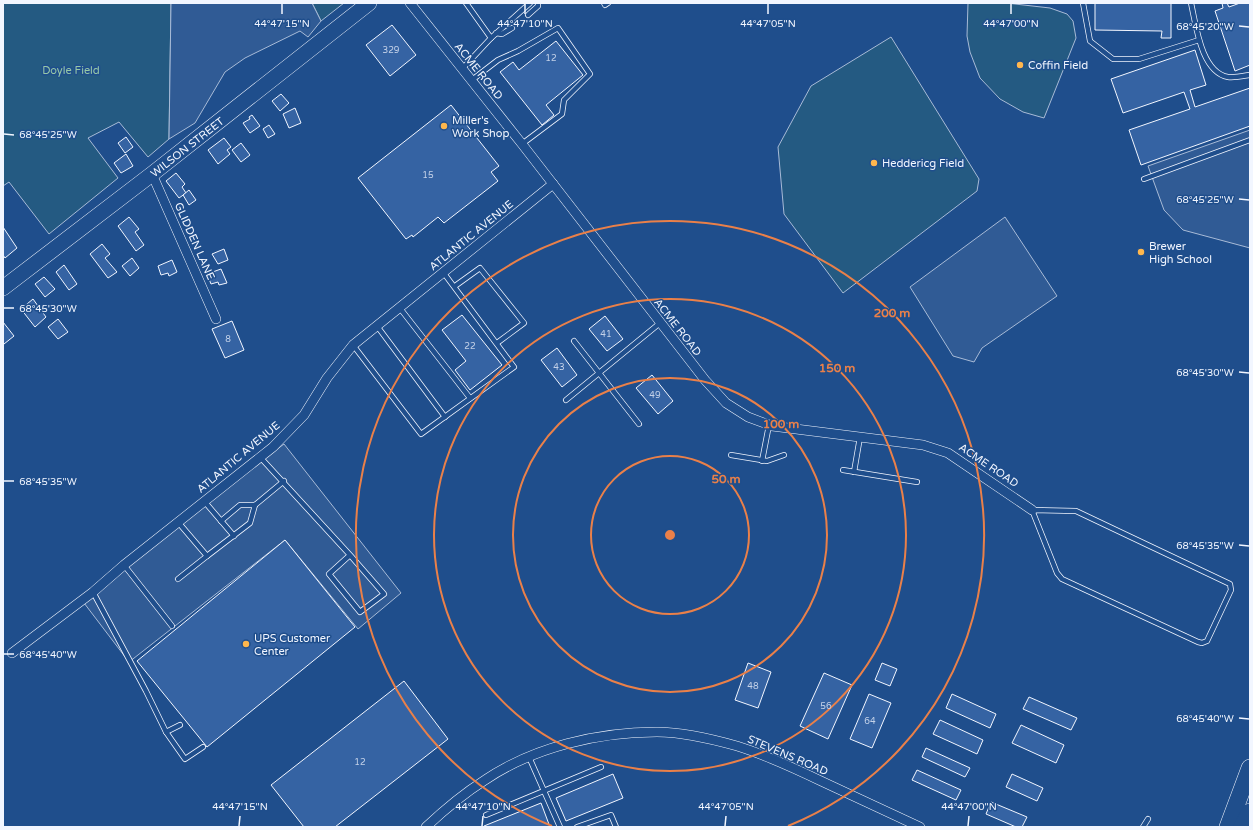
<svg xmlns="http://www.w3.org/2000/svg" width="1253" height="830" font-family="'Varela Round',sans-serif">
<style>
.green{fill:#245a82;stroke:#a8bbd7}
.parking{fill:#305b95;stroke:#a8bbd7}
.building{fill:#3563a3;stroke:#f2f6ff}
.lines{fill:none;stroke-linecap:round;stroke-linejoin:round}
.lane-casing{stroke:#f2f6ff;stroke-width:6}
.street-casing{stroke:#f2f6ff;stroke-width:10}
.primary-casing{stroke:#f2f6ff;stroke-width:16}
.highway-casing{stroke:#f2f6ff;stroke-width:18}
.lane{stroke:#1f4e8c;stroke-width:4.5}
.street{stroke:#1f4e8c;stroke-width:9}
.primary{stroke:#1f4e8c;stroke-width:15}
.highway{stroke:#1f4e8c;stroke-width:17}
.ticks{fill:none;stroke:#f2f6ff;stroke-width:1.5}
.ring{fill:none;stroke:#ea8049;stroke-width:2}
.poi-dot{fill:#ffb74d;stroke:#1f4e8c;stroke-width:1.5}
.labels{text-anchor:middle;stroke-width:3;stroke-linejoin:round;paint-order:stroke}
.number-label{font-size:9px;fill:#c3d1e8}
.poi-label{font-size:11px;fill:#f2f6ff;stroke:#1f4e8c;text-anchor:start}
.park-label{font-size:11px;fill:#97c8a6;stroke:#1f4e8c}
.street-label{font-size:11px;fill:#f2f6ff;stroke:#1f4e8c}
.ticks-label{font-size:10px;text-anchor:middle;fill:#f2f6ff;stroke:#1f4e8c;stroke-width:3;stroke-linejoin:round;paint-order:stroke}
.centre{fill:#ea8049;stroke:#1f4e8c;stroke-width:2}
.ring-label{font-size:12px;text-anchor:middle;font-weight:bold;fill:#ea8049;stroke:#1f4e8c;stroke-width:3;stroke-linejoin:round;paint-order:stroke}
</style>
<rect width="100%" height="100%" fill="#1f4e8c"/>
<g class="green">
<path d="M3,3H171L169,139L148,157L119,122L88,138L118,178L49,234L9,182L3,186Z"/>
<path d="M312,3H344L321,21Z"/>
<path d="M968,3H1006L1050,8L1067,14L1073,21L1076,38L1044,118L1023,112L1000,99L980,78L970,52L967,36Z"/>
<path d="M891,37L979,179L977,191L843,293L784,214L778,147L811,86Z"/>
</g>
<g class="parking">
<path d="M171,3H312L321,21L308,37L300,31L245,58L225,72L195,123L169,139Z"/>
<path d="M1250,130V248L1183,230L1164,210L1148,166Z"/>
<path d="M1005,217L1057,296L982,348L974,362L953,356L910,287Z"/>
<path d="M284,444L401,593L358,629L285,540L129,662L81,599Z"/>
</g>
<g class="building">
<path d="M1095,3H1171V38H1161L1162,31L1095,30Z"/>
<path d="M1222,3H1227L1229,7L1240,3H1250V65L1235,71L1215,11L1223,8Z"/>
<path d="M392,25L416,55L390,76L366,45Z"/>
<path d="M556,41L583,75L546,105L554,115L542,125L500,72L513,62L519,70Z"/>
<path d="M1195,50L1206,85L1190,90L1195,107L1250,88V126L1141,165L1129,130L1190,109L1184,92L1123,113L1111,79Z"/>
<path d="M281,94L289,103L280,111L272,101Z"/>
<path d="M451,105L499,166L491,172L498,181L444,223L438,217L413,237L412,235L406,239L358,178Z"/>
<path d="M295,108L301,123L289,128L283,114Z"/>
<path d="M252,115L260,126L250,133L243,123L250,119L249,117Z"/>
<path d="M269,125L275,134L268,138L263,129Z"/>
<path d="M126,137L133,147L125,153L118,143Z"/>
<path d="M224,138L231,147L227,150L230,154L218,164L208,150Z"/>
<path d="M241,143L250,155L241,162L232,150Z"/>
<path d="M126,154L133,166L121,173L114,163Z"/>
<path d="M176,173L185,184L182,187L186,193L179,198L166,181Z"/>
<path d="M189,190L196,200L189,205L183,195Z"/>
<path d="M129,217L139,229L135,232L144,245L136,251L118,226Z"/>
<path d="M3,227L17,248L5,258L3,255Z"/>
<path d="M102,244L110,254L105,258L117,272L108,278L90,254Z"/>
<path d="M224,249L228,260L218,264L212,254Z"/>
<path d="M132,258L139,268L130,276L122,266Z"/>
<path d="M172,260L177,272L169,276L168,273L161,275L158,266Z"/>
<path d="M64,265L77,284L69,290L56,272Z"/>
<path d="M221,269L227,283L219,285L218,282L211,284L207,274Z"/>
<path d="M44,277L55,289L45,297L35,284Z"/>
<path d="M33,299L46,317L35,327L21,309Z"/>
<path d="M462,315L502,365L470,390L455,370L466,361L442,330Z"/>
<path d="M605,316L623,339L607,351L589,329Z"/>
<path d="M58,319L68,332L58,339L48,327Z"/>
<path d="M232,321L244,350L225,358L212,329Z"/>
<path d="M3,322L14,336L4,344L3,342Z"/>
<path d="M557,348L577,375L562,387L541,360Z"/>
<path d="M652,375L673,401L658,414L636,388Z"/>
<path d="M285,540L355,627L207,747L137,661Z"/>
<path d="M748,663L771,672L758,708L735,700Z"/>
<path d="M882,663L897,669L890,686L875,680Z"/>
<path d="M824,673L852,685L828,739L800,726Z"/>
<path d="M404,681L448,739L335,827H304L271,785Z"/>
<path d="M869,694L891,703L872,748L850,739Z"/>
<path d="M952,694L996,714L990,728L946,708Z"/>
<path d="M1029,697L1077,718L1071,730L1023,709Z"/>
<path d="M940,720L983,740L977,754L933,734Z"/>
<path d="M1021,725L1064,745L1056,763L1012,743Z"/>
<path d="M926,748L970,768L965,777L922,757Z"/>
<path d="M917,770L961,790L956,800L912,780Z"/>
<path d="M613,774L623,798L566,821L556,798Z"/>
<path d="M1012,774L1043,788L1037,801L1006,787Z"/>
<path d="M991,802L1027,817L1022,827H1016L986,814Z"/>
<path d="M541,803L550,827H484V826Z"/>
</g>
<g class="lines">
<defs>
<g id="lane">
<path d="M604,3L605,5L608,3"/>
<path d="M1083,3L1090,41L1113,59H1139L1199,40"/>
<path d="M1191,3C1196,25 1201,72 1228,77C1234,78 1243,76 1249,75"/>
<path d="M528,15L538,6V3"/>
<path d="M496,33L502,34L512,28"/>
<path d="M491,38L530,3"/>
<path d="M462,69L491,38L466,3"/>
<path d="M472,80L498,60L518,51L558,28L590,74L564,100L562,114L522,144"/>
<path d="M1144,179L1250,140"/>
<path d="M455,286L480,268L524,323L497,343"/>
<path d="M399,307L470,398"/>
<path d="M377,326L445,417"/>
<path d="M574,341L639,424"/>
<path d="M353,345L421,434L514,367L443,272"/>
<path d="M566,400L660,323"/>
<path d="M731,455L767,461L784,455"/>
<path d="M260,457L350,555L329,574L360,612L384,594L350,555"/>
<path d="M762,461L769,425"/>
<path d="M843,470L917,482"/>
<path d="M854,472L860,437"/>
<path d="M204,501L234,536"/>
<path d="M1032,510L1076,511L1230,584L1231,590L1207,641L1202,643L1198,642L1062,579L1057,573Z"/>
<path d="M221,521L240,505H255"/>
<path d="M178,522L207,556L178,579"/>
<path d="M207,556L250,523L255,505L284,481"/>
<path d="M124,565L172,626"/>
<path d="M93,592L146,691L166,732L185,759L203,747"/>
<path d="M166,732L180,725"/>
<path d="M529,757L560,827"/>
<path d="M486,815L601,767"/>
<path d="M577,827L611,815L616,827"/>
<path d="M1143,827L1148,819"/>
</g>
<g id="street">
<path d="M410,3L522,144L705,380L726,403L748,417L772,426L923,445L948,453L1032,510"/>
<path d="M152,174L216,319"/>
<path d="M12,653L93,592L124,565L273,447L304,415L327,378L353,345L553,184"/>
<path d="M426,827C444,810 463,794 485,780C534,747 598,732 657,732C684,732 712,739 737,746C766,755 794,768 821,781C854,796 887,812 920,827"/>
</g>
<path id="primary" d="M3,288L152,174L369,3"/>
<g id="highway">
<path d="M1228,827L1250,768"/>
<path d="M1242,827L1250,812"/>
</g>
</defs>
<use href="#lane" class="lane-casing"/>
<use href="#street" class="street-casing"/>
<use href="#primary" class="primary-casing"/>
<use href="#highway" class="highway-casing"/>
<use href="#lane" class="lane"/>
<use href="#street" class="street"/>
<use href="#primary" class="primary"/>
<use href="#highway" class="highway"/>
</g>
<path class="ticks" d="M282,14V4M525,14V4M768,14V4M1011,14V4M1239,26L1249,27M4,134L14,135M1239,199L1249,200M4,308H14M1239,372L1249,373M4,481H14M1239,545L1249,546M4,654H14M1239,718L1249,719M239,826L240,816M482,826L483,816M725,826L726,816M968,826L969,816"/>
<g class="ring">
<circle cx="670" cy="535" r="79"/>
<circle cx="670" cy="535" r="157"/>
<circle cx="670" cy="535" r="236"/>
<path d="M552 826A314 314 0 1 1 788 826"/>
</g>
<g class="poi-dot">
<circle cx="1020" cy="65" r="4"/>
<circle cx="444" cy="126" r="4"/>
<circle cx="874" cy="163" r="4"/>
<circle cx="1141" cy="252" r="4"/>
<circle cx="246" cy="644" r="4"/>
</g>
<g class="labels">
<g class="number-label">
<text x="391" y="53">329</text>
<text x="551" y="61">12</text>
<text x="428" y="178">15</text>
<text x="606" y="337">41</text>
<text x="228" y="342">8</text>
<text x="470" y="349">22</text>
<text x="559" y="370">43</text>
<text x="655" y="398">49</text>
<text x="753" y="689">48</text>
<text x="826" y="709">56</text>
<text x="870" y="724">64</text>
<text x="360" y="765">12</text>
</g>
<g class="poi-label">
<text x="1028" y="69">Coffin Field</text>
<text x="452" y="124">Miller's<tspan x="452" dy="13">Work Shop</tspan></text>
<text x="882" y="167">Heddericg Field</text>
<text x="1149" y="250">Brewer<tspan x="1149" dy="13">High School</tspan></text>
<text x="254" y="642">UPS Customer<tspan x="254" dy="13">Center</tspan></text>
</g>
<g class="park-label">
<text x="71" y="74">Doyle Field</text>
</g>
<g class="street-label">
<text transform="translate(479 71) rotate(51)" y="4">ACME ROAD</text>
<text transform="translate(187 147) rotate(-38)" y="4">WILSON STREET</text>
<text transform="translate(471 235) rotate(-39)" y="4">ATLANTIC AVENUE</text>
<text transform="translate(195 241) rotate(66)" y="4">GLIDDEN LANE</text>
<text transform="translate(678 327) rotate(52)" y="4">ACME ROAD</text>
<text transform="translate(238 457) rotate(-40)" y="4">ATLANTIC AVENUE</text>
<text transform="translate(989 465) rotate(34)" y="4">ACME ROAD</text>
<text transform="translate(788 755) rotate(23)" y="4">STEVENS ROAD</text>
</g>
</g>
<g class="ticks-label">
<text x="282" y="27">44°47'15"N</text>
<text x="525" y="27">44°47'10"N</text>
<text x="768" y="27">44°47'05"N</text>
<text x="1011" y="27">44°47'00"N</text>
<text x="1205" y="30">68°45'20"W</text>
<text x="48" y="138">68°45'25"W</text>
<text x="1205" y="203">68°45'25"W</text>
<text x="48" y="312">68°45'30"W</text>
<text x="1205" y="376">68°45'30"W</text>
<text x="48" y="485">68°45'35"W</text>
<text x="1205" y="549">68°45'35"W</text>
<text x="48" y="658">68°45'40"W</text>
<text x="1205" y="722">68°45'40"W</text>
<text x="240" y="810">44°47'15"N</text>
<text x="483" y="810">44°47'10"N</text>
<text x="726" y="810">44°47'05"N</text>
<text x="969" y="810">44°47'00"N</text>
</g>
<circle cx="670" cy="535" r="6" class="centre"/>
<g class="ring-label">
<text x="892" y="317">200 m</text>
<text x="837" y="372">150 m</text>
<text x="781" y="428">100 m</text>
<text x="726" y="483">50 m</text>
</g>
<rect width="1253" height="830" fill="none" stroke="#f2f6ff" stroke-width="8"/>
</svg>
